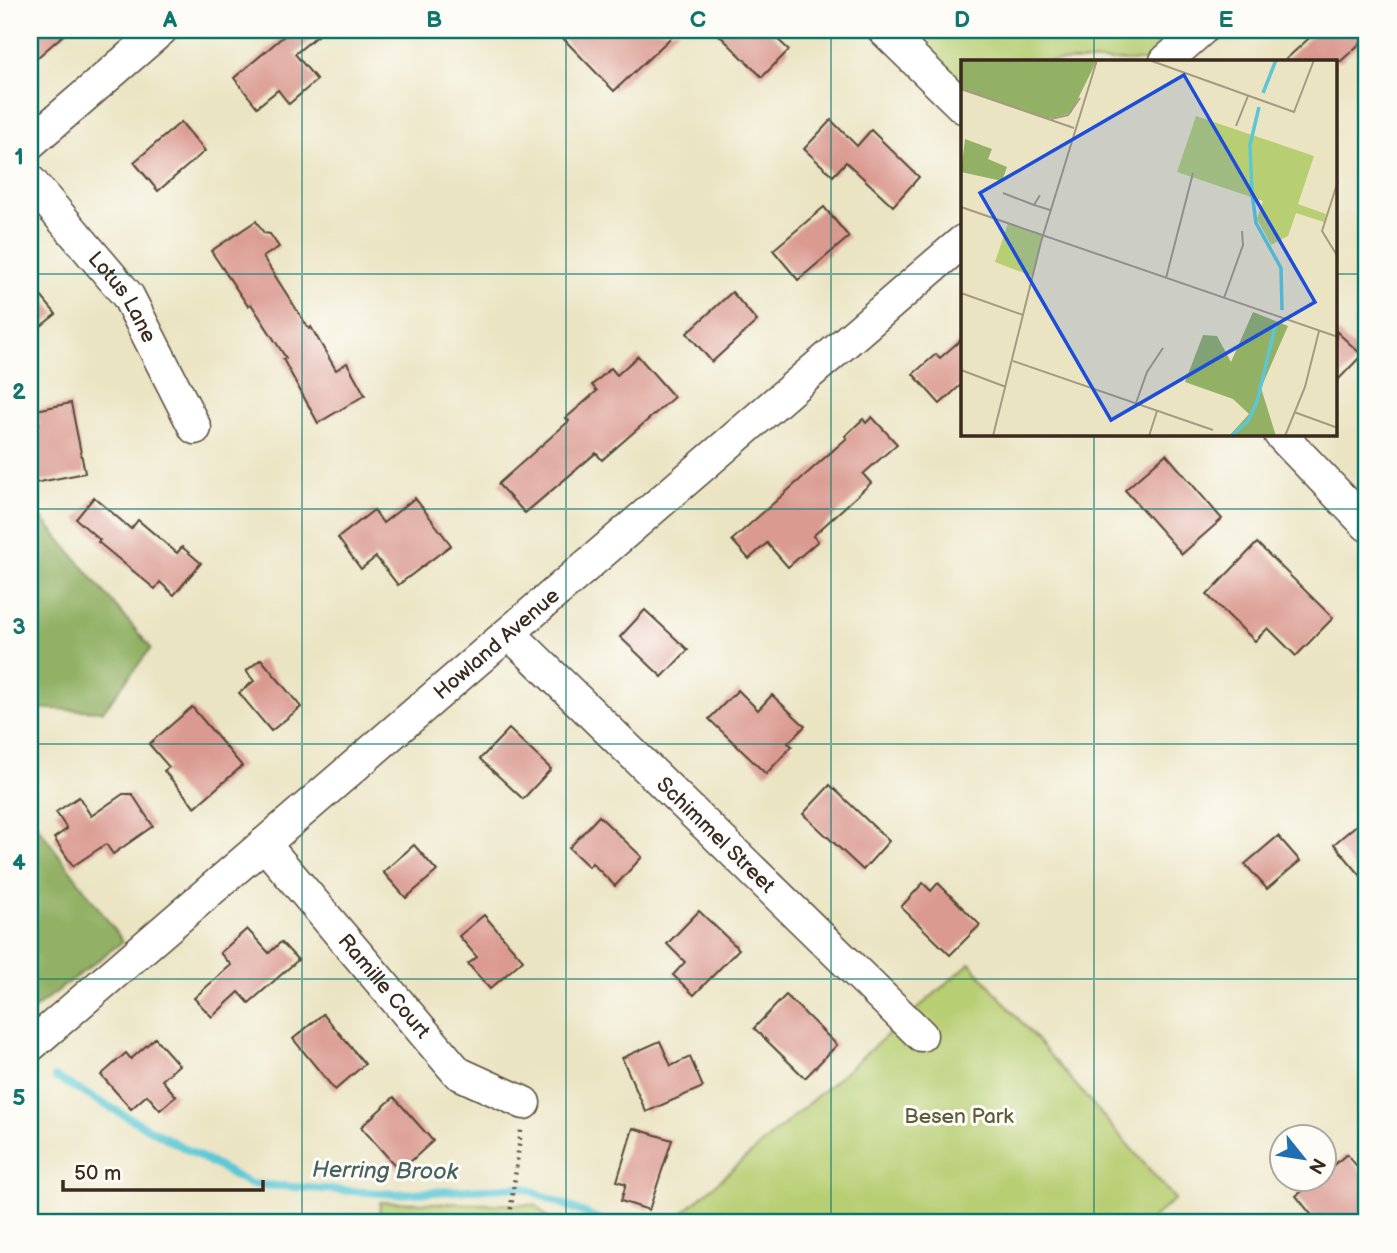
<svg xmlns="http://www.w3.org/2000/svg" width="1397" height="1253" font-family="'Balsamiq Sans',sans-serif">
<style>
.green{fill:#b8ce73;stroke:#7a7c48;stroke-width:2}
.forest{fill:#92b165;stroke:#666e42;stroke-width:2}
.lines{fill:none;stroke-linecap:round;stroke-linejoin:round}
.stream{stroke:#5bc7d5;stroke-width:8}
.building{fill:#da9a90}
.minor-casing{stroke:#554637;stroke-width:35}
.path{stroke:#554637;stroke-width:4.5;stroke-dasharray:2 5;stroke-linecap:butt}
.minor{stroke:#fff;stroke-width:32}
.grid{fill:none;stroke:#0f766e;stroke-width:2;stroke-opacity:0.55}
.labels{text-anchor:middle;stroke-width:6;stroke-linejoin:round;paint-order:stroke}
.street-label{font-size:21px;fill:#3b2a1e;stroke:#fdfcf7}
.park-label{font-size:21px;fill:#605b38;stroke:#fdfcf7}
.water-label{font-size:23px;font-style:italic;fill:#46615e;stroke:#fdfcf7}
.inset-river{fill:none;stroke:#5bc7d5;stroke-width:3.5}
.inset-road{fill:none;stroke:#a59a81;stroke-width:2}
.view{fill:#1d4ed8;fill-opacity:0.15;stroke:#1d4ed8;stroke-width:3.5}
.inset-edge{fill:none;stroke:#3b2a1e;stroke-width:3.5}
.neatline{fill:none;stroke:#0f766e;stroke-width:2.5}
.grid-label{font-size:23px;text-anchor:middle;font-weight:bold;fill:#0f766e}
</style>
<rect width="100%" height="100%" fill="#fdfcf7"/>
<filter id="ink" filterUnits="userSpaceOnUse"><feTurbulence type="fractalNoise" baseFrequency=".0143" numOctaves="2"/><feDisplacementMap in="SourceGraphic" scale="14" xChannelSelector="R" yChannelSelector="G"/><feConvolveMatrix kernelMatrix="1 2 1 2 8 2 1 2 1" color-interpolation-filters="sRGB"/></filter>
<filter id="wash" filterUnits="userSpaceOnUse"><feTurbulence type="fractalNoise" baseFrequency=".00686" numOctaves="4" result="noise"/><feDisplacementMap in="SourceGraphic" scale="28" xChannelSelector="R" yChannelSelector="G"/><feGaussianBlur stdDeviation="1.57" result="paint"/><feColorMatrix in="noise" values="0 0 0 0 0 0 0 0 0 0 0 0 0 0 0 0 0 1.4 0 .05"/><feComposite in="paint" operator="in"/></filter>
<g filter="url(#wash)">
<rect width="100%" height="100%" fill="#ebe4c3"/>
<g class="green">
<path d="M884,30H1164L1180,48L1166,61H963V107Z"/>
<path d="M970,963L1175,1199L1147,1223H671Z"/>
<path d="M380,1202L536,1205L552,1223H379Z"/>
</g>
<g class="forest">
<path d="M30,504L151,648L103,711L30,708Z"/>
<path d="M30,816L123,941L30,1012Z"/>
</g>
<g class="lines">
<path class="stream" d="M55,1077L250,1184L395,1194L522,1187L608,1223"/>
</g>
<g id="blocks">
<g class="building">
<path d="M30,30H69L30,64Z"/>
<path d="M291,30H324L295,54L317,80L289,104L278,90L257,107L234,78Z"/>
<path d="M555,30H679L614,91Z"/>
<path d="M714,30H768L789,50L762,77Z"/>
<path d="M1318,30H1367V37L1341,61H1284Z"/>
<path d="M831,120L857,146L871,130L919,177L893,206L846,162L833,176L804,149Z"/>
<path d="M181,122L205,151L158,191L134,162Z"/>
<path d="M824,207L849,237L798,280L773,250Z"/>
<path d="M256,221L264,233L270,234L279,247L263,257L309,329L311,327L336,370L347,363L365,395L318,423L283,359L286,358L251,304L248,306L211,251Z"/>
<path d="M30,283L56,314L30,335Z"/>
<path d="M732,292L757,321L712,362L687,333Z"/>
<path d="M1336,331L1362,355L1336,382Z"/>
<path d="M963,338V383L940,404L913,374L936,354L940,358Z"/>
<path d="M638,356L674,397L602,460L596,453L525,513L498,484L569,421L566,418L597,391L592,385L611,368L617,375Z"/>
<path d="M71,403L85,473L30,484V427L39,425L36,410Z"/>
<path d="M872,417L897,444L863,474L871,483L813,536L818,541L788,567L767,543L749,559L732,540L847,438L845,436L863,419L866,423Z"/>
<path d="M1166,454L1222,519L1182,554L1125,490Z"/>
<path d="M94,497L131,529L138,520L177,553L182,547L201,563L174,595L160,582L155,589L98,542L100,540L76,519Z"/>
<path d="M415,498L451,545L398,585L376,557L361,569L338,538L374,510L383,523Z"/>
<path d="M1257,543L1333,618L1296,656L1268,628L1255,641L1207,595Z"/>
<path d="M645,610L688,650L662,677L620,637Z"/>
<path d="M261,659L301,707L271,731L239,693L254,681L246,671Z"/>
<path d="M738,690L758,710L772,695L805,726L788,743L792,746L766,774L709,719Z"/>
<path d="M192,707L242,766L195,807L164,771L169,767L149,744Z"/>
<path d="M509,729L551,769L523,799L480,759Z"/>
<path d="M830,785L889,841L863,870L803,814Z"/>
<path d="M123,794H132L153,826L113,854L106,844L73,866L54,838L67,829L56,812L79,797L91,816Z"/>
<path d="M599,816L642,857L615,886L592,863L589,867L569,848Z"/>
<path d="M1367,816V883L1334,844Z"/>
<path d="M1278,836L1300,861L1267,889L1245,864Z"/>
<path d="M414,845L437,871L406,898L383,872Z"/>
<path d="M923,883L931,891L938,883L980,925L950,955L901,907Z"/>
<path d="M699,911L739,949L694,995L673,975L685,962L667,944Z"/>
<path d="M484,915L523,960L490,989L468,964L477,957L459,936Z"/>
<path d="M247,929L269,953L281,942L298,960L249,1003L239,992L212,1017L194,998L231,965L220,953Z"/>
<path d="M786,995L837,1045L805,1078L754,1028Z"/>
<path d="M323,1014L365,1064L335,1090L293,1039Z"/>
<path d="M155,1038L179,1065L162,1080L176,1096L160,1110L147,1095L131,1109L101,1075L126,1053L131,1059Z"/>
<path d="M660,1041L671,1066L690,1057L703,1087L646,1112L622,1058Z"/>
<path d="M394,1097L433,1141L400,1171L361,1127Z"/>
<path d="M633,1128L672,1140L649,1210L621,1201L626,1184L617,1181Z"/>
<path d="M1347,1154L1367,1179V1208L1349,1223H1318L1296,1196L1316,1180H1324V1173Z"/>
</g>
</g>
</g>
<g filter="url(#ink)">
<use href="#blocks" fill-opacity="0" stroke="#554637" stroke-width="2"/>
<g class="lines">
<defs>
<g id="minor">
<path d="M884,30L963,107"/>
<path d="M1166,61L1201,30"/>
<path d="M30,143L161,30"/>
<path id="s1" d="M30,181L128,296L195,428"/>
<path d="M1280,434L1367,525"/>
<path id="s2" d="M509,633L921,1035"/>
<path id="s3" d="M264,844L458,1073L524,1103"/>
<path id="s4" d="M30,1046L963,241"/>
</g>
</defs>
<use href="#minor" class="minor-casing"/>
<path class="path" d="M509,1223L521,1130"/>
<use href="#minor" class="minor"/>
</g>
</g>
<path class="grid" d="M302,30V1223M566,30V1223M831,30V1223M1094,30V61M30,274H963M1336,274H1367M1094,434V1223M30,509H1367M30,744H1367M30,979H1367"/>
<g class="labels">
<g class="street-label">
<text dy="7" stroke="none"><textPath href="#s1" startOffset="149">Lotus Lane</textPath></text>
<text dy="7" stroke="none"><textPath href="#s4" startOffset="616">Howland Avenue</textPath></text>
<text dy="7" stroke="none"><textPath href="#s2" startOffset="289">Schimmel Street</textPath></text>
<text dy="7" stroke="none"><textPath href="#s3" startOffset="186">Ramille Court</textPath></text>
</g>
<g class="park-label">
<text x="959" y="1123">Besen Park</text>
</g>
<g class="water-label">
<text transform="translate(385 1170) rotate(1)" y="8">Herring Brook</text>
</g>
</g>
<g transform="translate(961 60)">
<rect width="376" height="376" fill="#ebe4c3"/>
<path d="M235,56L353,96L337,144L365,154L363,162L335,153L327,176L310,185L296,159L302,141L216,112ZM47,163L82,174L71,216L34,202Z" fill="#b8ce73"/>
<path d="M0,0H136L110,53L87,59L0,29ZM4,79L31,89L27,99L46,107L41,121L0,112ZM292,252L327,266L300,328L315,376H268L288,354L272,339L224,322L242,275L256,276L270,302Z" fill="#92b165"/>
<path class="inset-river" d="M302,33L315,0M298,47L289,85L291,133L295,163L320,208L321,250M270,376L287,361L296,342L315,263"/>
<path class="inset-road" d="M188,0L333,52L353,0M0,29L113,68M90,59L107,55L119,38M275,66L287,36M377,121L361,171L377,197M42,133L73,145M79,135L73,145L89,150M0,147L377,277M205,218L232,113M0,233L62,255M263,238L282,185L281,171M52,301L252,370M0,310L45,327M175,343L186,312L202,288M333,352L377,368M32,376L80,182L136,0M188,376L196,351M324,376L344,327L358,271"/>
<path class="view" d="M223,15L354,242L150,360L19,133Z"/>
<rect width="376" height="376" class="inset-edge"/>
</g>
<rect width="1397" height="1253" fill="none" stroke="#fdfcf7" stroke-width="77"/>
<g transform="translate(1303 1158) rotate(120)"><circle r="33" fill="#fdfcf7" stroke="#afa8a0" stroke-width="2"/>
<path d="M0-5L12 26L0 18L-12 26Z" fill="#1f6fb2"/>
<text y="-10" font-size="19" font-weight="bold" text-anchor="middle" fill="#3b2a1e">N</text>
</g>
<path d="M63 1180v10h200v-10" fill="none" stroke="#3b2a1e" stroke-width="3.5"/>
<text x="74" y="1180" font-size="21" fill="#3b2a1e" stroke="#fdfcf7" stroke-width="5" paint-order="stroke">50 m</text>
<rect x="38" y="38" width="1320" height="1176" class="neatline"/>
<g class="grid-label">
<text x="170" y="27">A</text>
<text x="434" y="27">B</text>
<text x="698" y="27">C</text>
<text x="962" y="27">D</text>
<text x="1226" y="27">E</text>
<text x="19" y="164">1</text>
<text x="19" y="399">2</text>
<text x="19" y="634">3</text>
<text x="19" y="870">4</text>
<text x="19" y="1105">5</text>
</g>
</svg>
